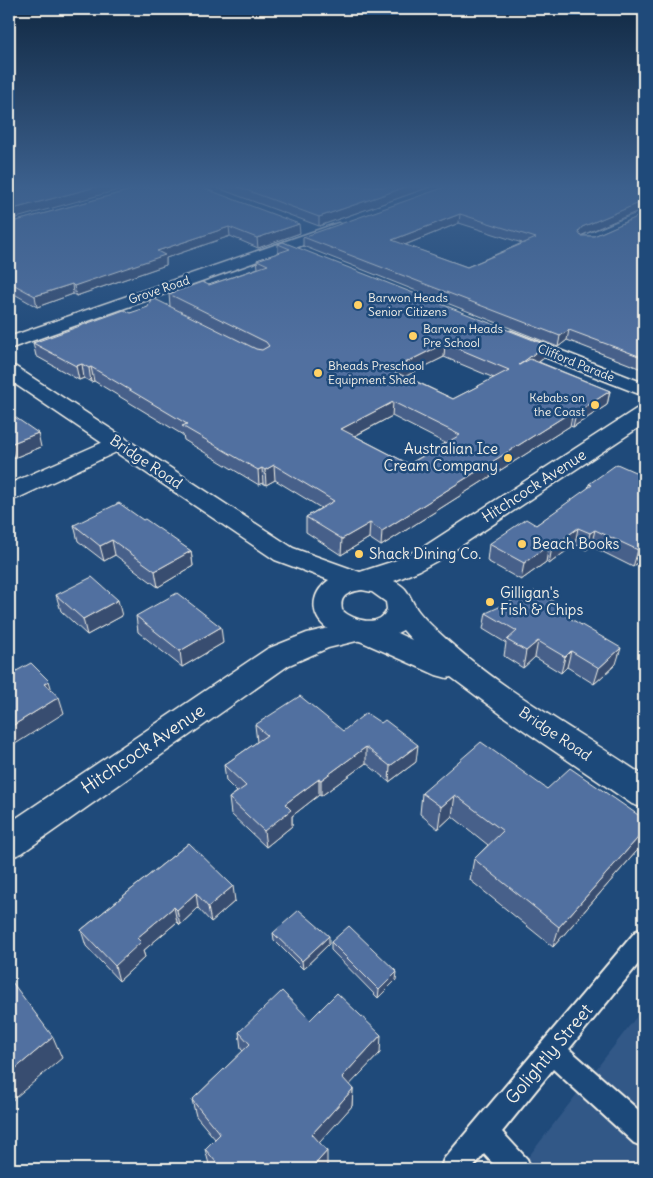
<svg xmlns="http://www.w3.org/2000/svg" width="653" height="1178" font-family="Delius,sans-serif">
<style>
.built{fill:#325887}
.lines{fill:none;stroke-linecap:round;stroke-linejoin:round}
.lane-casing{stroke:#f4f1e8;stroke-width:4}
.street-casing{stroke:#f4f1e8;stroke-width:3}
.secondary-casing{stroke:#f4f1e8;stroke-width:3}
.lane{fill:#1f4a7a;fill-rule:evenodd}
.street{fill:#1f4a7a;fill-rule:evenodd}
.secondary{fill:#1f4a7a;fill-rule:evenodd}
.wall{fill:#46608a;stroke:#f4f1e8;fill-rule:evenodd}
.shaded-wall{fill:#394e70;stroke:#f4f1e8}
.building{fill:#5170a0;stroke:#f4f1e8;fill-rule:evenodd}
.poi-dot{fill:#ffd166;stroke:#1f4a7a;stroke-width:2}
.labels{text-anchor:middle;stroke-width:5;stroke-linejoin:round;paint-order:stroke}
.far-street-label{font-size:12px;fill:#f4f1e8;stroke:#1f4a7a}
.far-poi-label{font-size:12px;fill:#f4f1e8;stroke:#1f4a7a;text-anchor:start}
.poi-label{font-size:15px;fill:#f4f1e8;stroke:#1f4a7a;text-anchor:start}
.street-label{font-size:15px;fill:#f4f1e8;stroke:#1f4a7a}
.near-street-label{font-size:18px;fill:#f4f1e8;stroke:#1f4a7a}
</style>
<rect width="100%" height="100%" fill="#1f4a7a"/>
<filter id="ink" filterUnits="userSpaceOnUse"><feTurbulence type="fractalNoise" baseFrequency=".02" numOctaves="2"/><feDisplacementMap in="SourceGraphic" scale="10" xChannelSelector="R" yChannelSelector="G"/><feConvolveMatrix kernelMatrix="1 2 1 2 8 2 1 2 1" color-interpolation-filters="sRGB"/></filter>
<g filter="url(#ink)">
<path class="built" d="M644,1007V1169H519Z"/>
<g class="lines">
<defs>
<path id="lane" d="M644,928V957L569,1049L644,1115V1147L634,1143L553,1069L502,1132L527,1159L531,1169H498L484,1154L472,1169H440L444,1159L636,931Z"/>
<g id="street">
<path d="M338,223L343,225L346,228L343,231L9,349V337Z"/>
<path d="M511,331L644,383V396L504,341L502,337L504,333Z"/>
<path d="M117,436L125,438L128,443L125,448L18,498L9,500V484Z"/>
<path d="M359,621L369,624L373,631L369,638L328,648L289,665L22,853L9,858V823L267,649L307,633Z"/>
</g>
<path id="secondary" d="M9,365L16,367L293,548L360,572L394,561L425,546L636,409L644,408V424L444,557L420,570L394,581C408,588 408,594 415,606C421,618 455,647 467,657C522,702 586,736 644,776V808L632,804L506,718L451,677L447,678L436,675C414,665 392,655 369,645C358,639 344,638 333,632C310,620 308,595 329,580L275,560L9,380ZM362,590L372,592L386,602L387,609C381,628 353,621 342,610C339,595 349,592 362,590ZM403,630L412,640L397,633Z"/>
</defs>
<use href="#lane" class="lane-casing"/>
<use href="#street" class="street-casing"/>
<use href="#secondary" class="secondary-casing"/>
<use href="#lane" class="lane"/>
<use href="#street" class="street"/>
<use href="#secondary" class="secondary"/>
</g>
<g class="wall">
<path d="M142,187L300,233L258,248L230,236L166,258V265L76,296L73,294L37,307L9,291V223Z"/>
<path d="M215,187H430L319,226Z"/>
<path d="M644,187V210L581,236H594L644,214V370L567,340L558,347L303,246V237ZM459,223L522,243L467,267L405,245Z"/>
<path d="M283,242L544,358L539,362L610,391L607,405L573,427L570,426L381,546L369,538L341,555L306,532V517L321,508L275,480L266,485L263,483L259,485L184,440L183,435L94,381L91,382L84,378L79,380L36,356L33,343L130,313L170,306L169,294L209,285L258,268L257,260L278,253V244ZM444,357L494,378L453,399L405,376ZM392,416L445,443L409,464L355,436Z"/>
<path d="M9,413L41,447L14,458L9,455Z"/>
<path d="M644,476V557L633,567L591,546L586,550L575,544L549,564L546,562L521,580L487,561L489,544L536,525L588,489L589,484Z"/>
<path d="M143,520L191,551L193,566L158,587L115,555L104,561L78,541L74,525Z"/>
<path d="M56,595L122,616L87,635L61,611Z"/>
<path d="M571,611L569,618L616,664L594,684L567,667L561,673L535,657L523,668L504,656L506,643L483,629L486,613Z"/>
<path d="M136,616L223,643L182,667L138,632Z"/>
<path d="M255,725L343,731L416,762L389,782L366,763L321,796L319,795L292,816V826L266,847L231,814L229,798L237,792L226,781L224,765L257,742Z"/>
<path d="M547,789L643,844L553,947L470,880L474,859L488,845L452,816L438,829L420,814L422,793Z"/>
<path d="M189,843L235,901L211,922L198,908L180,925L177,922L143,951L145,957L119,981L86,946L81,930Z"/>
<path d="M273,933L329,944L303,969L274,940Z"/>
<path d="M331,942L396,980L378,998L331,950Z"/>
<path d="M310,1020L380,1053L349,1085L353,1089L352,1106L319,1142L327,1166L324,1169H213L209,1164L205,1149L215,1139L196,1116L192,1100L243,1051L241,1049L239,1032Z"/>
</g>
<g class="shaded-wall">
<path d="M96,187H129L9,220V210Z"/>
<path d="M406,187H430L319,226V217Z"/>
<path d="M644,201L643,209L580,236L578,232L582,227Z"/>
<path d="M460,214L459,223L392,250V240Z"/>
<path d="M299,224L300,233L258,248L257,238Z"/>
<path d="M229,227L230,236L166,258V265L76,296L74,286L157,251Z"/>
<path d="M72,284L73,294L37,307L35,296Z"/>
<path d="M569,330L567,340L558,347L560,336Z"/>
<path d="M445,343L444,357L390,384L391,370Z"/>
<path d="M546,345L544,358L517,378L519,365Z"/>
<path d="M82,364L84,378L79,380L76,366Z"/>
<path d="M91,367L94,381L91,382L89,368Z"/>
<path d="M610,391L607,405L573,427L576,413Z"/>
<path d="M393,402L392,416L341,443V429Z"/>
<path d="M573,411L570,426L381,546L382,531Z"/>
<path d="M38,433L41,447L14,458L10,444Z"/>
<path d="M274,465L275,480L266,485L265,470Z"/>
<path d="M262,468L263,483L259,485L258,470Z"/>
<path d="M370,523L369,538L341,555L342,539Z"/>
<path d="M578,528L575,544L549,564L552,547Z"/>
<path d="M595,530L591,546L586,550L590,533Z"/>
<path d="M112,540L115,555L104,561L100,546Z"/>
<path d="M644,544V557L633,567L638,550Z"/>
<path d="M549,545L546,562L521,580L524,563Z"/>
<path d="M191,551L193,566L158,587L155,571Z"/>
<path d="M9,567L11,576L9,577Z"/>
<path d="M118,600L122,616L87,635L83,619Z"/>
<path d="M571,611L567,627L566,616Z"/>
<path d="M221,627L223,643L182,667L180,651Z"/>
<path d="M538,641L535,657L523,668L526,651Z"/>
<path d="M621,648L616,664L594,684L599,668Z"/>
<path d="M571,651L567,667L561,673L565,657Z"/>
<path d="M49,681L54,697L44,684Z"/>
<path d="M59,697L64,713L9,748V728Z"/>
<path d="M418,745L416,762L389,782L390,766Z"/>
<path d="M366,747V763L321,796V780Z"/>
<path d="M319,779V795L292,816V826L266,847L264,831L285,804Z"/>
<path d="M455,795L452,816L438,829L441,807Z"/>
<path d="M644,831V841L643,844L553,947L559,927Z"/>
<path d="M233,886L235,901L211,922L208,907Z"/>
<path d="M196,893L198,908L180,925L177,910Z"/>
<path d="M174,907L177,922L143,951L145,957L119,981L115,966L137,938Z"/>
<path d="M329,936V944L303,969L302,961Z"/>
<path d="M397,972L396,980L378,998L379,990Z"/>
<path d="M381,1035L380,1053L341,1094L342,1077Z"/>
<path d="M53,1037L62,1058L9,1103V1074Z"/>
<path d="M353,1089L352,1106L313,1150L312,1134Z"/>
<path d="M327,1151V1166L324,1169H311Z"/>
</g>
<g class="building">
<path d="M9,187H96L9,210Z"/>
<path d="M142,187H201L299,224L257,238L229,227L157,251L165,255L74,286L72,284L35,296L9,282V223Z"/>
<path d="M238,187H406L319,217Z"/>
<path d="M445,187H644V201L582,227L578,232L581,236H594L644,214V358L569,330L560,336L303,237ZM460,214L536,238L467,267L392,240Z"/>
<path d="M283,242L546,345L519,365L530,359L610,391L576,413L573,411L382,531L370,523L342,539L306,517L334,501L274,465L265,470L262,468L258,470L182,426L187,424L91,367L89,368L82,364L76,366L33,343L116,313L124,310L130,313L148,307L151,299H155L256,349L262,350L269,346L266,342L169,294L202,282L209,285L268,265L257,260L290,249L278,244ZM445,343L509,370L453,399L391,370ZM393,402L460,435L409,464L341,429Z"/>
<path d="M9,413L38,433L10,444H9Z"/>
<path d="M617,464L644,476V544L638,550L595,530L590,533L578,528L552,547L549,545L524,563L489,544L526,519L536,525L592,485L589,484Z"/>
<path d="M119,503L143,520L145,519L191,551L155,571L112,540L100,546L74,525Z"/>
<path d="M92,577L118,600L83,619L56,595Z"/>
<path d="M534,591L571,611L566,616L621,648L599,668L571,651L565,657L538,641L526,651L507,640L517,631L486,613Z"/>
<path d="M177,593L221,627L180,651L136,616Z"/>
<path d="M31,663L49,681L44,684L59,697L9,728V675Z"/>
<path d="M300,696L343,731L366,713L381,723L385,720L418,745L390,766L366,747L321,780L319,779L285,804L291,810L264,831L229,798L246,786L224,765L267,735L255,725Z"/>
<path d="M481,742L547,789L570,768L644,819V831L559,927L474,859L503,831L455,795L441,807L422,793Z"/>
<path d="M189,843L233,886L208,907L196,893L177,910L174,907L137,938L141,942L115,966L81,930Z"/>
<path d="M299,910L329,936L302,961L273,933Z"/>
<path d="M349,926L397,972L379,990L331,942Z"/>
<path d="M9,978L53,1037L9,1074Z"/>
<path d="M282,991L310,1020L337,993L381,1035L342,1077L353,1089L312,1134L327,1151L311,1169H250L248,1168L247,1169H222L205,1149L220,1134L192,1100L250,1044L239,1032Z"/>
</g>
</g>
<linearGradient id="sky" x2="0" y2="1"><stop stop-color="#112943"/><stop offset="0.53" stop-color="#3c608d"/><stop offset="1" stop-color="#3c608d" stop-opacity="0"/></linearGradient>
<rect width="653" height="352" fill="url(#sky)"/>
<g class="poi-dot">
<circle cx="358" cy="305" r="5"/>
<circle cx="413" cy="336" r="5"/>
<circle cx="318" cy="373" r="5"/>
<circle cx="595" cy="405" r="5"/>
<circle cx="508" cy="458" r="5"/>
<circle cx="522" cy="544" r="5"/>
<circle cx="359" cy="554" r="5"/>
<circle cx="490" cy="602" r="5"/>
</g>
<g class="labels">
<g class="far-street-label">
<text transform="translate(159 290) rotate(-19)" y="4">Grove Road</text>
<text transform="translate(576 363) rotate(22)" y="4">Clifford Parade</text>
</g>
<g class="far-poi-label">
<text x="368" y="302">Barwon Heads<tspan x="368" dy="14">Senior Citizens</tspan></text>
<text x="423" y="333">Barwon Heads<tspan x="423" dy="14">Pre School</tspan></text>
<text x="328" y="370">Bheads Preschool<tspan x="328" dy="14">Equipment Shed</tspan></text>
<text x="585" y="402" text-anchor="end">Kebabs on<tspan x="585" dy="14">the Coast</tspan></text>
</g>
<g class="poi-label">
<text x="498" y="454" text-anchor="end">Australian Ice<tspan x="498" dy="17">Cream Company</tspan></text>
<text x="532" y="549">Beach Books</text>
<text x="369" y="559">Shack Dining Co.</text>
<text x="500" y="598">Gilligan's<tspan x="500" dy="17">Fish &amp; Chips</tspan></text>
</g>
<g class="street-label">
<text transform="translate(146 462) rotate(34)" y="5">Bridge Road</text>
<text transform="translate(534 486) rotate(-33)" y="5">Hitchcock Avenue</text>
<text transform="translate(555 734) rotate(34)" y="5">Bridge Road</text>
</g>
<g class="near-street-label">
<text transform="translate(143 749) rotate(-34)" y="6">Hitchcock Avenue</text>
<text transform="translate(549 1054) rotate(-50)" y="6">Golightly Street</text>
</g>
</g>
<rect width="653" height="1178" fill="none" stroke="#1f4a7a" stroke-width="30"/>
<rect x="15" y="15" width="623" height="1148" fill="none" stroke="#f4f1e8" stroke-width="2" filter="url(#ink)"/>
</svg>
